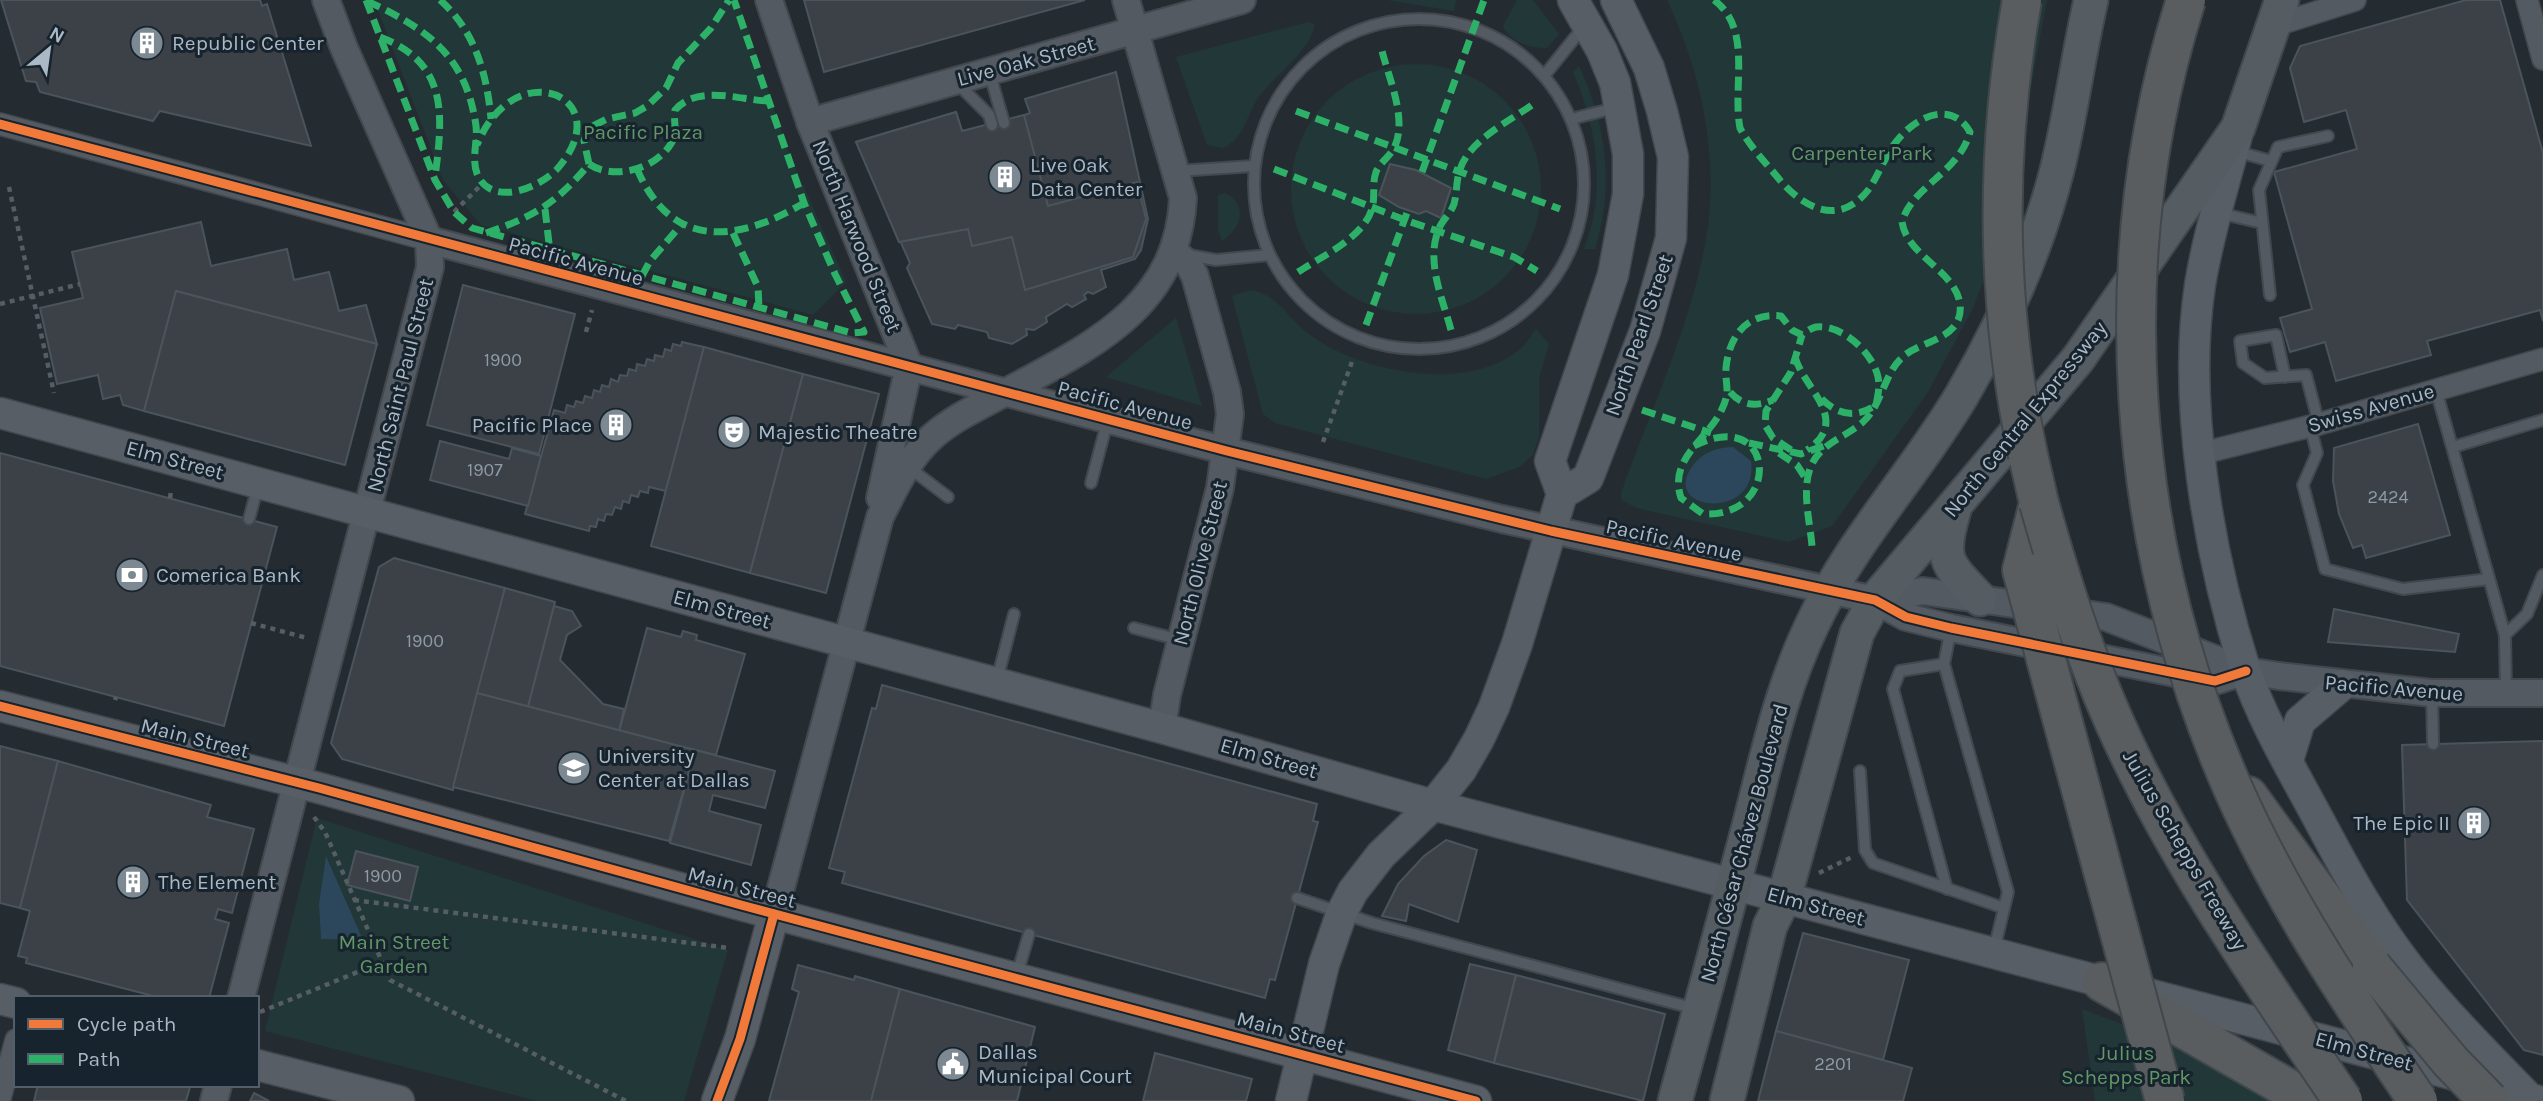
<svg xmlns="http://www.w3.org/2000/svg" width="2543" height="1101" font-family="Karla,sans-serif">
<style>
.green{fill:#213738}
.water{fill:#2c465b}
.building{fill:#3b4147;stroke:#4b545a;stroke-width:2}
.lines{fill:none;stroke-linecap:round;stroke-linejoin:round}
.service-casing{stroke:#42484d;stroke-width:14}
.minor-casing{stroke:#42484d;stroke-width:24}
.tertiary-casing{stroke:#42484d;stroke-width:30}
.secondary-casing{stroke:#42484d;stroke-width:33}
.primary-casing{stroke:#41494f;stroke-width:37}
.motorway-casing{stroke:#40484e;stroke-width:42}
.path{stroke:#565e64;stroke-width:4.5;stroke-dasharray:5 5;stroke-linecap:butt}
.service{stroke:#535a61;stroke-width:10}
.minor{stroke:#535a61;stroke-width:21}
.tertiary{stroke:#535a61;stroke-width:26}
.secondary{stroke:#575e66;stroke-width:30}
.primary{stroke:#555d63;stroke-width:33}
.motorway{stroke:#595d60;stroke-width:38}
.motorway-bridge-casing{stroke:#40484e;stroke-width:42;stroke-linecap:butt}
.motorway-bridge{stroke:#595d60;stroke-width:38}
.quiet{stroke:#2db169;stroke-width:7;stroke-dasharray:14 7;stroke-linecap:butt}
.cycleway-casing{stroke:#17232d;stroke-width:13}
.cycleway{stroke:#f17a3a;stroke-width:9}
.labels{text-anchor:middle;stroke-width:6;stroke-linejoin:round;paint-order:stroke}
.number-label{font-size:18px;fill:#8f9ba6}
.poi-label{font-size:21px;fill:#abb9c6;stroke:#17232d;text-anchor:start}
.street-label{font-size:21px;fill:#abb9c6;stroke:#17232d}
.park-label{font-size:21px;fill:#619867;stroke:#17232d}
</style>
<rect width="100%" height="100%" fill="#242c32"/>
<g class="green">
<path d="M374,0H738L788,151L846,282L813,315L481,225L443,180Z"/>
<path d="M1387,0H1456L1454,11Z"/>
<path d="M1517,0H1533L1559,34L1547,48C1531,49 1510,42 1503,26Z"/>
<path d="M1667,0H2047L2006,223L1972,310L1928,392L1832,526L1789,542L1636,508L1622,500L1621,493C1649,415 1686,336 1703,255C1722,169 1704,78 1667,0Z"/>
<path d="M1308,22L1315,25C1308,53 1278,73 1261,94C1246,113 1247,135 1224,148L1207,145L1176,57Z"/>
<circle cx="1416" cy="189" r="125"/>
<path d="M1579,66C1606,123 1615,187 1595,249H1584C1607,191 1597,128 1573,72Z"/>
<path d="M1225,193C1249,206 1241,228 1222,241L1218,230V195Z"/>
<path d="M1251,290C1278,295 1286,316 1306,332C1357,372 1465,394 1519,350C1526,345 1531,336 1536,329L1549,344L1539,378V436L1533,455L1519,467L1486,479L1275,423L1263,414L1232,296Z"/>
<path d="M1176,318L1202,406L1106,377Z"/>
<path d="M317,818L728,950L684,1101H537L265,1031Z"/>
<path d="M2082,1009L2180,1046L2283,1101H2095Z"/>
</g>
<g class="water">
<path d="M1733,447L1751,461C1760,522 1656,512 1694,464C1703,452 1719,447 1733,447Z"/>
<path d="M326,856L363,940L321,939L319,904Z"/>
</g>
<g class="building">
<path d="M1,0H260L262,6L267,4L311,146L160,111L153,121L40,92L36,82L26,81Z"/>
<path d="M804,0H1085L824,72Z"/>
<path d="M2466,0H2500L2543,153V321L2540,310L2427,341L2431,355L2336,381L2325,342L2290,352L2280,318L2312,309L2274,172L2357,149L2346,110L2304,122L2290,68L2300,46Z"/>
<path d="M1116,72L1148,219L1141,250L1135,259L1101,270L1106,287L1093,294L1088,292L1084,295L1086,299L1072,307L1067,304L1046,317L1047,322L1034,330L1026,329L1027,335L1012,344L989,338L987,332L958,325L955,329L932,324L907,268L910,263L856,142L956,112L962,131L1004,123L1030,113L1025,99Z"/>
<path d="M956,112L962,131L1024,115L1048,206L1137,182L1146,219L1133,257L1025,290L1012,237L972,246L968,229L899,242L856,142Z"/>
<path d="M1390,164L1416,170L1451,188L1441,218L1426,211L1419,214L1399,207L1379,195Z"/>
<path d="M201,222L211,266L287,249L294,280L329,272L339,311L366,305L377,344L176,291L144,411L123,405L120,395L103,399L98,375L57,384L40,308L83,298L72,252Z"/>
<path d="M463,285L575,314L539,454L427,425Z"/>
<path d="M176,291L377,344L345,465L144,411Z"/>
<path d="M682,342L704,347L666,491L649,487L648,493L640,491L638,497L631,495L629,503L623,501L621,509L615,507L612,515L606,514L604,521L598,519L596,527L590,526L589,531L525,514L554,410L565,413L567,405L574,407L576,401L583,403L585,396L592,398L594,390L600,392L602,385L609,387L611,379L618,382L620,375L627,376L629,369L636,371L637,364L645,366L647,359L654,361L655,355L663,357L665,349L671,351L673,344L681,346Z"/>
<path d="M704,347L803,374L750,573L651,546Z"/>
<path d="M803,374L879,394L826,593L750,573Z"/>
<path d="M2418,424L2450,535L2366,558L2362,545L2353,548L2339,514L2333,481L2334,448Z"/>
<path d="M440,441L509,459L512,448L541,456L528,506L430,480Z"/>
<path d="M0,453L277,527L224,726L0,666Z"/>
<path d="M394,558L505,588L453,790L342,759L331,743L379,567Z"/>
<path d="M505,588L555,602L528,707L477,693Z"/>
<path d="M554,606L572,611L581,626L567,635L560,660L603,704L624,709L619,732L528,707Z"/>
<path d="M2334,609L2459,634L2455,652L2328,642Z"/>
<path d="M647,628L681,637L683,631L697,635L696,640L745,654L716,755L619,732Z"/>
<path d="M882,685L1317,804L1313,821L1318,822L1275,980L1270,979L1265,998L842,883L845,872L829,868L872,708L876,709Z"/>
<path d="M477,693L695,750L669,841L453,787Z"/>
<path d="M2543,741V1055L2524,1050L2407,900L2402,745Z"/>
<path d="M0,746L58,761L20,908L0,903Z"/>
<path d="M695,750L775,771L765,808L713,795L709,811L761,825L751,865L670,843Z"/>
<path d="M58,761L211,805L207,817L254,829L232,913L218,909L215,919L229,923L209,998H161L26,963L27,958L18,956L30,911L20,908Z"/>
<path d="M1446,840L1477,850L1458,922L1409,904L1406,921L1382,916L1398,884L1424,856Z"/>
<path d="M356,851L418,867L410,901L347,885Z"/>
<path d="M1803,933L1909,960L1883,1060L1776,1031Z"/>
<path d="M1470,964L1516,975L1494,1063L1448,1050Z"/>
<path d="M798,965L854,980L855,976L900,989L871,1101H769L799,992L792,989Z"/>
<path d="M1516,975L1665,1014L1643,1101L1494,1063Z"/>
<path d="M900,989L1035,1027L1017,1101H871Z"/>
<path d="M1776,1031L1912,1068L1903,1101H1758Z"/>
<path d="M1155,1053L1252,1079L1246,1101H1143Z"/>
<path d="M38,1085H184L190,1087L186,1101H34Z"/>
<path d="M254,1093L269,1101H250Z"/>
</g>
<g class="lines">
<defs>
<g id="service">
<circle cx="1419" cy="184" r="165"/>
<path d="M989,71L1004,123"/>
<path d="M1544,76L1585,25"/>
<path d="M956,82L989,115L992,125"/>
<path d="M1571,119L1619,107"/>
<path d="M2235,151L2271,161"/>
<path d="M1177,171L1254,166"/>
<path d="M2219,213L2262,223"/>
<path d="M1188,255L1216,260L1269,255"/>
<path d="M2270,295L2259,190L2278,147L2328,136"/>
<path d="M2285,377L2276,335L2240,341L2243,363L2265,378L2306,375L2319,424"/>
<path d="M2436,390L2505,635L2506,692"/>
<path d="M2310,426L2317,453L2303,485L2325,569L2403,589L2489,579"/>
<path d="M2453,447L2543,420"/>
<path d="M907,466L948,497"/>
<path d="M1091,483L1108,419"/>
<path d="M249,519L258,486"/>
<path d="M1134,628L1180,640"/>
<path d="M1951,628L1944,664L2008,892L1994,950"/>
<path d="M2505,635L2527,614L2543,575"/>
<path d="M1944,664L1900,671L1893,689L1947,889"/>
<path d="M997,680L1014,614"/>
<path d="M2432,693L2433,744"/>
<path d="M1860,771L1865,850L1873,863L2004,908"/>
<path d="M1297,898L1372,923L1696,1009"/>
<path d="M1016,978L1029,934"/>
</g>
<g id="minor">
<path d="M2527,0L2543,59"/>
<path d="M2273,26L2355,0"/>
<path d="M0,124L429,240"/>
<path d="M2199,454L2319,424L2543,359"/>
<path d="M0,1098L16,1040"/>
</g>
<g id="tertiary">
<path d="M769,0L810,122L909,366L880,498"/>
<path d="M810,122L1242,0"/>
<path d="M429,240L1227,451L1502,519L1875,600L1906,617L1951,628L2215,681L2246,671"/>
<path d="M1875,600L1923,591L2106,617L2246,671L2279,676L2432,693H2543"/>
<path d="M1162,728L1167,695L1220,488L1230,414L1227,392L1195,276L1189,265L1175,252"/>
<path d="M774,914L880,517C895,488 908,458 933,436C955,417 980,406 1006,392C1091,346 1178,307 1183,198L1126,0"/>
<path d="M241,998L430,267L429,240L344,48L326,0"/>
<path d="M214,1101L218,1085"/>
</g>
<g id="secondary">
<path d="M2237,135C2224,185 2208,235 2200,285C2182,404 2209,556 2245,669C2263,722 2294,773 2320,822C2347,873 2376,926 2412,971C2448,1016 2488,1056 2528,1097"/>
<path d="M0,413L1162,728L1433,805L2455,1075L2538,1101"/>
<path d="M1562,494L1588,478L1645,331L1671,238L1673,157L1662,111L1649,68L1616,0"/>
<path d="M0,706L319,788L741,905L1476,1101"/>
<path d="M2288,760L2300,721L2342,685"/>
<path d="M0,999L16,1003"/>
<path d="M257,1065L399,1101"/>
<path d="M717,1101L740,1039L774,914"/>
<path d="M1291,1101L1324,964L1342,912L1353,891L1381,855L1433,805L1461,770L1479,739L1494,707L1517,644L1562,494L1550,461L1613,275L1628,194V154L1615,83L1602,51L1573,0"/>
</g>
<g id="primary">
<path d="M1954,510C1939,560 1946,563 1980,599"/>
<path d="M1675,1101C1700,1011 1724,920 1748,830C1766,761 1781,689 1812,625C1851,541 1915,474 1962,395C2003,325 2037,249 2057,170C2071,114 2078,56 2091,0"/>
<path d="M1727,1101L1770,926L1784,898L1857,633L1875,600L2078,359L2238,128L2282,0"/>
</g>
<g id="motorway">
<path d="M2022,570L2039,503L2028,455"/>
<path d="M2248,796L2372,967"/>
<path d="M2102,982L2310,1101"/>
</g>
</defs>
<use href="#service" class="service-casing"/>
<use href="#minor" class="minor-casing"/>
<use href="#tertiary" class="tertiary-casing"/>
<use href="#secondary" class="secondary-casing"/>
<use href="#primary" class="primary-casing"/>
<use href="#motorway" class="motorway-casing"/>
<g class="path">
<path d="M9,187L54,393"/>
<path d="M454,212L483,183"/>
<path d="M0,304L80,284"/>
<path d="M586,332L592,310"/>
<path d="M1323,442L1353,359"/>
<path d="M170,498L171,491"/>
<path d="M251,623L307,638"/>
<path d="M115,700L116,697"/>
<path d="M314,817L325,832L390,980L626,1101"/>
<path d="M1819,873L1852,857"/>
<path d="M354,900L729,948"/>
<path d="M260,1012L382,962"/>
</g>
<use href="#service" class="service"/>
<use href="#minor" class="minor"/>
<use href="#tertiary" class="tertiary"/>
<use href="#secondary" class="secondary"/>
<use href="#primary" class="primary"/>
<use href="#motorway" class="motorway"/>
<defs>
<g id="motorway-bridge">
<path d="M2022,0C1995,151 1996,305 2028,455"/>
<path d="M2186,0C2104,258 2125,546 2235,793C2284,902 2351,1002 2418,1101"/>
<path d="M2039,503C2060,577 2082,649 2113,719C2173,855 2260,978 2343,1101"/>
<path d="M2022,570L2165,1101"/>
<path d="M2372,967L2451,1062L2489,1101"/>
</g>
</defs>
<use href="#motorway-bridge" class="motorway-bridge-casing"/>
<use href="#motorway-bridge" class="motorway-bridge"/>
<g class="quiet">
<path d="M366,0L435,180L454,212L472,228L852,333L864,332L835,274L804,203L734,0"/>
<path d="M440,0C475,31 487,74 491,119"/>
<path d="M1714,0C1753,29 1732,86 1740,128C1750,147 1766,163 1779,179C1804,209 1840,227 1869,189C1879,174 1885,156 1896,142C1915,117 1951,99 1970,132C1959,173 1912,186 1902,222C1907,256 1955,270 1960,304C1964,338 1924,340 1905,355C1884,371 1883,404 1863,422C1847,436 1823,443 1813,462C1800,485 1810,521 1812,546"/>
<path d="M367,1C427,29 466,55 476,126C478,143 470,162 479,178C496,207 542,186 558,168C620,96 514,52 477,145"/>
<path d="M380,37C449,63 443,116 435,177"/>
<path d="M1296,111L1560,209"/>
<path d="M589,164C614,181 657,169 672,142C678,130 673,121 675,110C698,84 739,100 768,101"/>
<path d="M637,169C672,251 738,242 804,203"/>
<path d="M1274,169L1405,220L1514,257L1537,271"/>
<path d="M1422,172L1484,0"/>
<path d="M545,209L550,252"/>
<path d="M486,233C533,217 557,203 589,164L584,141L589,128L607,119L635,113L647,106L666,88L678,63L711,28L729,0"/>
<path d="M733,233L758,287L759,308"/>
<path d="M1298,272C1322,256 1368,236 1373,204C1375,192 1372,184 1376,172C1380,162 1391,156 1395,146C1407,118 1389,79 1382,51"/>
<path d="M642,276L650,261L681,225"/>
<path d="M1366,325L1408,210"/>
<path d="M1451,330C1443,300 1426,263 1438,231C1441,221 1450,215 1454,204C1457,193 1456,183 1459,173C1466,142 1508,122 1532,105"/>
<path d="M1795,357C1804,389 1852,420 1807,450"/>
<path d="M1730,392C1742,406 1756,407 1773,400"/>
<path d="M1642,410L1711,433"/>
<path d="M1749,443L1801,454L1826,445"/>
<path d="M1694,446C1775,404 1784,518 1703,514L1681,498C1668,458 1708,440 1722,409C1731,390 1725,387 1726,368C1729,336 1747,312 1781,316L1792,330L1802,335C1806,332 1811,328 1816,327C1842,324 1873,353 1878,377C1880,387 1878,395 1876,405C1854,420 1835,414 1818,395"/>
<path d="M1791,450L1773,438L1765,425L1766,411L1791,372L1802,335"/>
<path d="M1779,453L1797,465L1806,479"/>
</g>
<defs>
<g id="cycleway">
<path d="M0,124L1227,451L1551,531L1875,600L1906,617L1951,628L2215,681L2246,671"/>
<path d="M0,706L319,788L741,905L1476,1101"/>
<path d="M717,1101L740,1039L774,914"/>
</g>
</defs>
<use href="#cycleway" class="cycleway-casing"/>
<use href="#cycleway" class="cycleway"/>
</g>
<defs>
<symbol id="building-disc" viewBox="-11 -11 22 22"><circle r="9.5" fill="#7c8892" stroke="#17232d"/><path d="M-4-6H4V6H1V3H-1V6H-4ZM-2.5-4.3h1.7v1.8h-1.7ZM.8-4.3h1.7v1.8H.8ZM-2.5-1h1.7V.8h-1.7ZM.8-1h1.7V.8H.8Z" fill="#fff"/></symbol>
<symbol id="theatre-disc" viewBox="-11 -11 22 22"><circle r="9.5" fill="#7c8892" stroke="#17232d"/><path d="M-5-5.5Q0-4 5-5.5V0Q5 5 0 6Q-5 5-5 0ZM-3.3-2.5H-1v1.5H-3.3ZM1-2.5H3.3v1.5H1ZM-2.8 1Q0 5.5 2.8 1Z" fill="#fff"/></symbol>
<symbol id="bank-disc" viewBox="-11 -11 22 22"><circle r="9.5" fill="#7c8892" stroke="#17232d"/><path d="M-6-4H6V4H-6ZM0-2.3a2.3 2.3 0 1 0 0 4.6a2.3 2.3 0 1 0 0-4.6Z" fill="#fff"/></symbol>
<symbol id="university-disc" viewBox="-11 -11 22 22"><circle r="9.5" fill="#7c8892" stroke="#17232d"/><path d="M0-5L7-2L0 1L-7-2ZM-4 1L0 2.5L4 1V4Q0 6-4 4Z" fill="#fff"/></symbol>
<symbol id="civic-disc" viewBox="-11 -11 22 22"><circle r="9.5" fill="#7c8892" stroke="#17232d"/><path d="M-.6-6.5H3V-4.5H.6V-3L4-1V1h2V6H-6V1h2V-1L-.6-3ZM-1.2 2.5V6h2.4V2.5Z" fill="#fff"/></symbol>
</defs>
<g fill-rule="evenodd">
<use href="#building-disc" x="128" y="24" width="38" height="38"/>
<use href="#building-disc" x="986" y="158" width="38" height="38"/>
<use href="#building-disc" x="597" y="406" width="38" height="38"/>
<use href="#theatre-disc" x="715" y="413" width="38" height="38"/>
<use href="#bank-disc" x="113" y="556" width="38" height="38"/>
<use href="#university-disc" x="555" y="749" width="38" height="38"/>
<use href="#building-disc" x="2455" y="804" width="38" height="38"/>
<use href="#building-disc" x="114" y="863" width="38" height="38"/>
<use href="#civic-disc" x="934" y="1045" width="38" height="38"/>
</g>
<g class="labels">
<g class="number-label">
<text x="503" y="366">1900</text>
<text x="485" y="476">1907</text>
<text x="2388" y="503">2424</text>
<text x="425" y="647">1900</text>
<text x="383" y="882">1900</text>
<text x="1833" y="1070">2201</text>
</g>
<g class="poi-label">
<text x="172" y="50">Republic Center</text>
<text x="1030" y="172">Live Oak<tspan x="1030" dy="24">Data Center</tspan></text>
<text x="592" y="432" text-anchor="end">Pacific Place</text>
<text x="758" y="439">Majestic Theatre</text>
<text x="156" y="582">Comerica Bank</text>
<text x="598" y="763">University<tspan x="598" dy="24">Center at Dallas</tspan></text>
<text x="2450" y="830" text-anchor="end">The Epic II</text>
<text x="158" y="889">The Element</text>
<text x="978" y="1059">Dallas<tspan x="978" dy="24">Municipal Court</tspan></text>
</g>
<g class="street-label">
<text transform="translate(1026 61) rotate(-15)" y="7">Live Oak Street</text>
<text transform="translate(857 236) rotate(68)" y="7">North Harwood Street</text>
<text transform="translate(576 261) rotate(15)" y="7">Pacific Avenue</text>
<text transform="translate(1639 335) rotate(-71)" y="7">North Pearl Street</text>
<text transform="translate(400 385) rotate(-76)" y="7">North Saint Paul Street</text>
<text transform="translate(1125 405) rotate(15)" y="7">Pacific Avenue</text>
<text transform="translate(2371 408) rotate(-16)" y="7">Swiss Avenue</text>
<text transform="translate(2025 419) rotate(-51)" y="7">North Central Expressway</text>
<text transform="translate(175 460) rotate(15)" y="7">Elm Street</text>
<text transform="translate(1674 540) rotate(12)" y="7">Pacific Avenue</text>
<text transform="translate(1200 563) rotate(-76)" y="7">North Olive Street</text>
<text transform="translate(722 609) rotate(15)" y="7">Elm Street</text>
<text transform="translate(2394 688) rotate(5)" y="7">Pacific Avenue</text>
<text transform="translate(195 738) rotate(14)" y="7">Main Street</text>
<text transform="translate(1269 758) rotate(16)" y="7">Elm Street</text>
<text transform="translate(1744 843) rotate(-75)" y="7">North César Chávez Boulevard</text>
<text transform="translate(2185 850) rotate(60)" y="7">Julius Schepps Freeway</text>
<text transform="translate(742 887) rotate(15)" y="7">Main Street</text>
<text transform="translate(1816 906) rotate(15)" y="7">Elm Street</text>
<text transform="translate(1291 1032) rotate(15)" y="7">Main Street</text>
<text transform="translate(2364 1051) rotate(15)" y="7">Elm Street</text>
</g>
<g class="park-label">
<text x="643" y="139">Pacific Plaza</text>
<text x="1862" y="160">Carpenter Park</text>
<text x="394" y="949">Main Street<tspan x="394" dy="24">Garden</tspan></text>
<text x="2126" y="1060">Julius<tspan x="2126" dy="24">Schepps Park</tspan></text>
</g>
</g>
<rect x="14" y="996" width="245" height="91" fill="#17232d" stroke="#525f6a" stroke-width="2"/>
<rect x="28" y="1019" width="35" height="10" fill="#f17a3a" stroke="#525f6a" stroke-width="2"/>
<text x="77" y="1031" font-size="21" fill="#abb9c6">Cycle path</text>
<rect x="28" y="1054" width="35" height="10" fill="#2db169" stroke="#525f6a" stroke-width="2"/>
<text x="77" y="1066" font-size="21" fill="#abb9c6">Path</text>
<g transform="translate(49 49) rotate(29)" stroke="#17232d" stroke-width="5" paint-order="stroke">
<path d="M0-5L12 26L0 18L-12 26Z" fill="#abb9c6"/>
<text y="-10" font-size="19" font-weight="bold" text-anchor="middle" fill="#abb9c6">N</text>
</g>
</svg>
